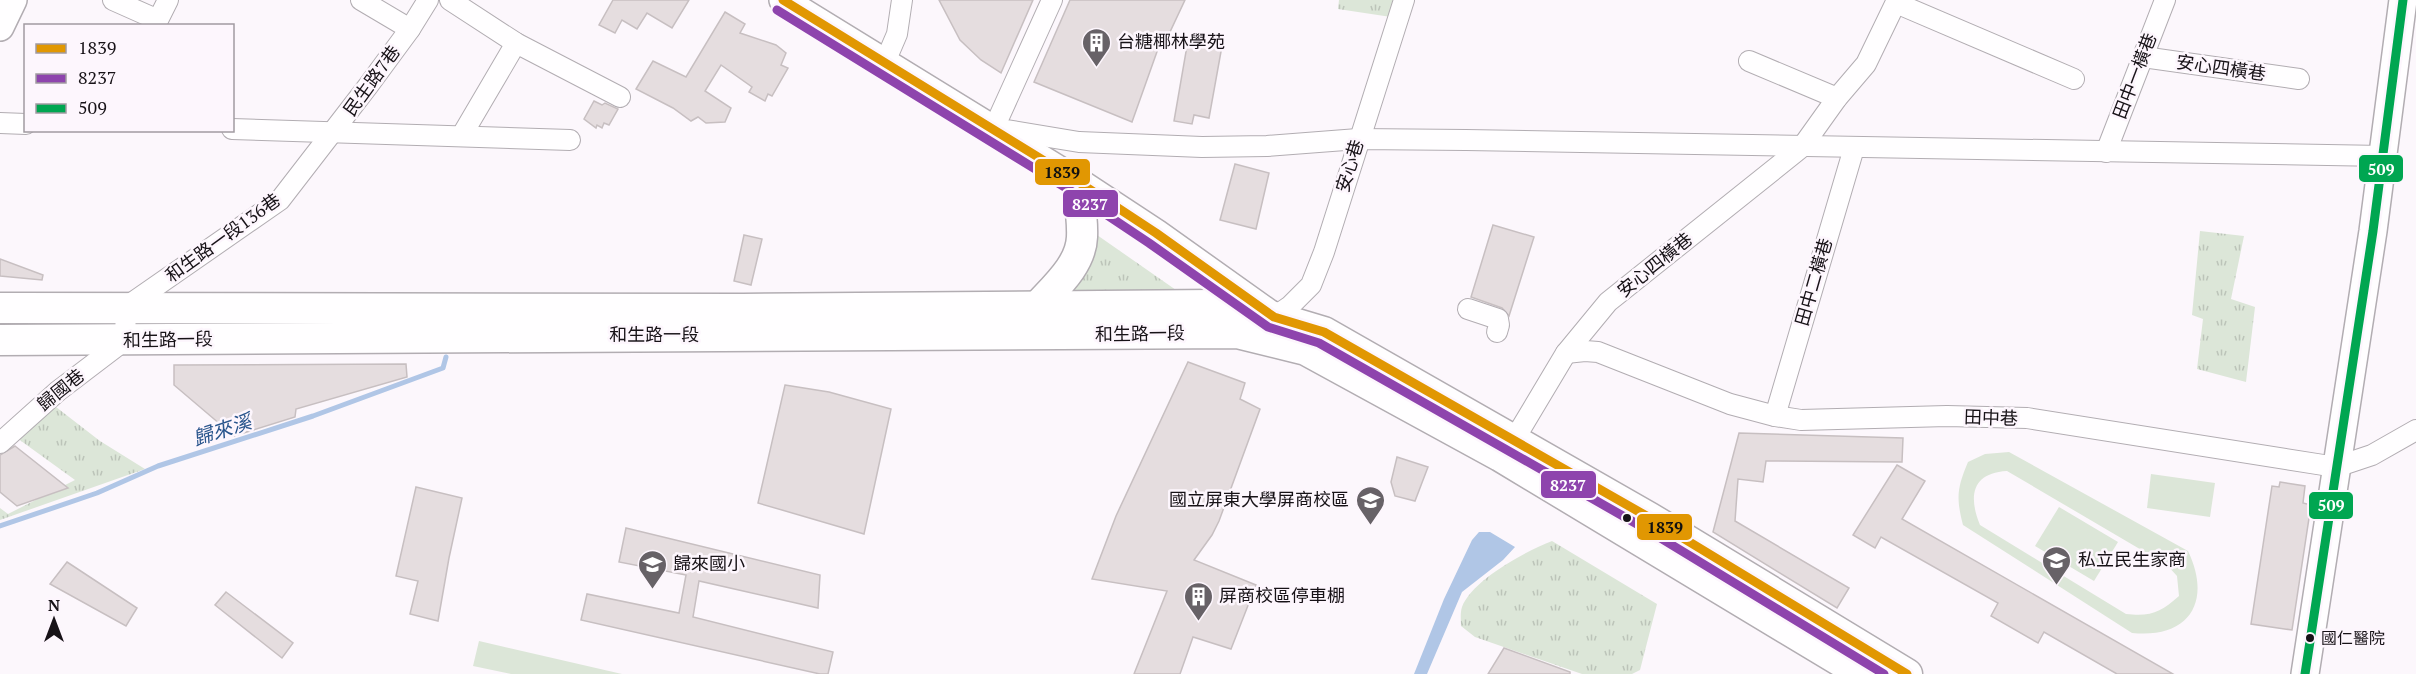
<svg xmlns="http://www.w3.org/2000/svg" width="2416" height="674" font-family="'PT Serif','Noto Sans TC',serif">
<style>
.grass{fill:url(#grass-tufts)}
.park{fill:#dce6d8;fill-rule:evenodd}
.water{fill:#b0c6e6}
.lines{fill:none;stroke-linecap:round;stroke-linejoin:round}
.stream{stroke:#b0c6e6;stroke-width:5}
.building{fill:#e5dddf;stroke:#c7bfc1;stroke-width:1.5}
.street-casing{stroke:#b2adb2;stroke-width:22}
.secondary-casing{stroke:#b2adb2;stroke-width:30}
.primary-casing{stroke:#b2adb2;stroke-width:33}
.street{stroke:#fffeff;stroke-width:20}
.secondary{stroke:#fffeff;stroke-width:27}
.primary{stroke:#fffeff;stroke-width:30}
.bus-1-casing{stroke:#fdf6fd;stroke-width:14}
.bus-2-casing{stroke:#fdf6fd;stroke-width:14}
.bus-3-casing{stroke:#fdf6fd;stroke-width:14}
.bus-1{stroke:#e19702;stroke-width:9}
.bus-2{stroke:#8e44ad;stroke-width:9}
.bus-3{stroke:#00a651;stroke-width:9}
.bus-dot{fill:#171217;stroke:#fdf6fd;stroke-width:2}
.labels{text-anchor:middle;stroke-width:5;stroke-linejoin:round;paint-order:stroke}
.bus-label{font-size:16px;fill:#171217;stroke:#fdf6fd;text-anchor:start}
.poi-label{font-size:18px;fill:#171217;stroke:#fdf6fd;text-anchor:start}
.street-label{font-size:18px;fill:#171217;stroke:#fdf6fd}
.water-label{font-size:20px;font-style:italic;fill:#29558c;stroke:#fdf6fd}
.line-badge{stroke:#fdf6fd;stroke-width:2}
.badge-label{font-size:16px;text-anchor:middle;font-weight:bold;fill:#fff}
.pale-badge-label{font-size:16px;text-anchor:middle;font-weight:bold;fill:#111}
</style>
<defs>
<pattern id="grass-tufts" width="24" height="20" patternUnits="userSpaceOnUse" patternTransform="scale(1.5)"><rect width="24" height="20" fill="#dce6d8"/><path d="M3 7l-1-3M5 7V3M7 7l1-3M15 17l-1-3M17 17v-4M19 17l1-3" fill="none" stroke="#bcc4b9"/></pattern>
</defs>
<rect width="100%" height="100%" fill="#fcf7fc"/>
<g class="grass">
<path d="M1339,0H1397L1391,17L1338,9Z"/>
<path d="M1087,228L1176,290H1074L1086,264Z"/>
<path d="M2200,231L2244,236L2231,299L2255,307L2246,382L2197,369L2203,319L2192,315Z"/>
<path d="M56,407L100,441L145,469L0,520V508L8,514L75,480L17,438Z"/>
<path d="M1552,541L1657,604L1640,670L1632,674H1582L1475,637L1461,626C1461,621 1460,613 1462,607C1472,580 1526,551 1552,541Z"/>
</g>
<g class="park">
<path d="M2009,452L2188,551C2212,601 2190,639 2132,633L1963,525C1956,498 1957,488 1968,462L1985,454ZM2007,471L2167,565L2177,576L2179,596C2161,612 2151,617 2126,614L1980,525C1968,496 1972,473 2007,471Z"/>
<path d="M2151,474L2215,483L2210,517L2147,508Z"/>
<path d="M2059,507L2118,542L2094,581L2035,546Z"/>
<path d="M479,641L622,674H511L473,666Z"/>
</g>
<path class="water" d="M1479,532H1490L1515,547L1503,560L1462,592L1427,674H1414L1444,599L1472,540Z"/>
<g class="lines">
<path class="stream" d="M0,526L97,493L158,466L313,416L443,368L446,357"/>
</g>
<g class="building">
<path d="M613,0H689L672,28L647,13L637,29L622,20L615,33L599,25Z"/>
<path d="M939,0H1033L1001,73L981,60L960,40Z"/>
<path d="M1070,0H1185L1169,34L1164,32L1132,122L1034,82Z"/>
<path d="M725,12L745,24L740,33L776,45L786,53L781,65L788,68L772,96L768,94L765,101L749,92L752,87L721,65L705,91L731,108L725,122L706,123L698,117L691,121L673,108L636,89L653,61L686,77Z"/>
<path d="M1188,40L1222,46L1209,118L1194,115L1192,124L1174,121Z"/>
<path d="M594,101L602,105L605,103L618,109L609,125L604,123L602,128L597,125L596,128L584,119Z"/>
<path d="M1235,164L1269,173L1256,229L1220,220Z"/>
<path d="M1493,225L1534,237L1509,316L1502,308L1471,297Z"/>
<path d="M744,235L762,239L751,285L734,281Z"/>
<path d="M0,259L43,275L42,280L0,276Z"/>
<path d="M1188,362L1245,383L1240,399L1260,409L1219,521L1212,535L1194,560L1256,585L1231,649L1193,637L1180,674H1134L1167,591L1092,579L1116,516Z"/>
<path d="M406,364L407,377L296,409L295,417L234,436L174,385V365Z"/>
<path d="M785,385L829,392L891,409L864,534L758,503Z"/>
<path d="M1739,433L1903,438L1902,462L1766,461L1763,482L1738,479L1735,521L1849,588L1837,608L1713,532Z"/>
<path d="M15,446L68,488L17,506L0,492V455Z"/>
<path d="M1397,457L1428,467L1415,501L1395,496L1391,482Z"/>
<path d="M1897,465L1925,481L1902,519L2173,674H2117L2044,632L2038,643L1991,616L1998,603L1881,537L1875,548L1853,535Z"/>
<path d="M2280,482L2305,486L2303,503L2311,505L2292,630L2251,624L2272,486L2279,487Z"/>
<path d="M416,487L462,498L449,558L438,621L410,614L418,581L396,576Z"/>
<path d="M626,528L820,575L818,608L699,581L693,617L833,652L828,674H820L581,620L587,594L679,613L686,575L619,562Z"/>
<path d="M67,562L137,608L126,626L50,584Z"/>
<path d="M226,592L293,643L282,658L215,605Z"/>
<path d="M1504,648L1570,672V674H1488Z"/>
</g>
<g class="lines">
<defs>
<g id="street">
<path d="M113,0L158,20L168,0"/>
<path d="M361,0L410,29"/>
<path d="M450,0L516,43L620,97"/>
<path d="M1052,0L994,128L1079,142L1202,147L1267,146L1358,139L1466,140L2383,156"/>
<path d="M1896,3L2074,79"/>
<path d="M2143,57L2299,79"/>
<path d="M1749,61L1837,98"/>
<path d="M885,62L897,34L902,0"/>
<path d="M0,123L26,124"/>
<path d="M232,129L570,140"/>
<path d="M462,135L516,43"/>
<path d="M2106,152L2165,0"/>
<path d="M1468,309L1498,319L1499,325L1497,332"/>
<path d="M1274,317L1290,306L1311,285L1324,252L1404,0"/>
<path d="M1566,353L1585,351L1598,352L1730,404L1775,416L1801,420L1947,416L2027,418L2336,467L2372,455L2416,430"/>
<path d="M1775,416L1854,148"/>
<path d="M0,443L58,391L125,340L126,307L280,200L368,86L410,29L428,0"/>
<path d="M1506,449L1514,440L1566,353L1608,302L1802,147L1837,98L1866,64L1897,0"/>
</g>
<g id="secondary">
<path d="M783,0L1077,181L1156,233L1274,317"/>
<path d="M0,27L13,0"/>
<path d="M2305,674L2373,231L2403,0"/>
</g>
<g id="primary">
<path d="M1037,307C1055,287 1081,265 1082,237C1083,218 1079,199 1077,181"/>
<path d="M0,308L743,309L1213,305L1274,317L1324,332L1650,518L1907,674"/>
<path d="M0,340L1237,333L1306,350L1500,456L1862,674"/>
</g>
</defs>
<use href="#street" class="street-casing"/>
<use href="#secondary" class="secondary-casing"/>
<use href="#primary" class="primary-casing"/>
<use href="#street" class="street"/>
<use href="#secondary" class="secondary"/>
<use href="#primary" class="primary"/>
<defs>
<path id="bus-1" d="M783,0L1077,181L1156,233L1274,317L1324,332L1650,518L1907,674"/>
<path id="bus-2" d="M777,10L1071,191L1149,243L1268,327L1319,343L1644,528L1884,674"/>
<path id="bus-3" d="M2305,674L2373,231L2403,0"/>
</defs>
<use href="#bus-1" class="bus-1-casing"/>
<use href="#bus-2" class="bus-2-casing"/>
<use href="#bus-3" class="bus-3-casing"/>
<use href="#bus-1" class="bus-1"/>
<use href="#bus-2" class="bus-2"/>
<use href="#bus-3" class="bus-3"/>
</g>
<defs>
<symbol id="building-pin" viewBox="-11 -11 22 30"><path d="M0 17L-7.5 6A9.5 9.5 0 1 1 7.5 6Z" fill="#676267" stroke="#fdf6fd"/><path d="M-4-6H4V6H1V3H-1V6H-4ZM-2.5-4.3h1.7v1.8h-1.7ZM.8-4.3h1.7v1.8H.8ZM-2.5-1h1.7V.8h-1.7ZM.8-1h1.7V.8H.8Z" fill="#fff"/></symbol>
<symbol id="university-pin" viewBox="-11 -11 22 30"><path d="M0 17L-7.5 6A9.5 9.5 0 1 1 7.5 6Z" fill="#676267" stroke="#fdf6fd"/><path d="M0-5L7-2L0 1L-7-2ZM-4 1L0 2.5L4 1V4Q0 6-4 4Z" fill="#fff"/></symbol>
<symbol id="school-pin" viewBox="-11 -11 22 30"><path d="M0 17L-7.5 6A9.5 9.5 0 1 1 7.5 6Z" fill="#676267" stroke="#fdf6fd"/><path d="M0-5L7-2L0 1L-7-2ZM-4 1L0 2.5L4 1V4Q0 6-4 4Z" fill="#fff"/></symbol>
</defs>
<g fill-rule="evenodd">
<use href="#building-pin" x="1080" y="26" width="33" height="45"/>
<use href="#university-pin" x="1354" y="484" width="33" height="45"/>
<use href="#school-pin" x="2040" y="544" width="33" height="45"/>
<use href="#school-pin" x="636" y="548" width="33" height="45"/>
<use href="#building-pin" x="1182" y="580" width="33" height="45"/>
</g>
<g class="bus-dot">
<circle cx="1627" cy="518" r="5"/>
<circle cx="2310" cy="638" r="5"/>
</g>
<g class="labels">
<g class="bus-label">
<text x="2321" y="644">國仁醫院</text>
</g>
<g class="poi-label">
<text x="1117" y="48">台糖椰林學苑</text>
<text x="1349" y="506" text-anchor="end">國立屏東大學屏商校區</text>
<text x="2078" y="566">私立民生家商</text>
<text x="673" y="570">歸來國小</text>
<text x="1219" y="602">屏商校區停車棚</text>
</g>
<g class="street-label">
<text transform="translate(2221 68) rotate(8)" y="6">安心四橫巷</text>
<text transform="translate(2135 76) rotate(-69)" y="6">田中一橫巷</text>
<text transform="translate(372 81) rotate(-54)" y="6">民生路7巷</text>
<text transform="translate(1350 166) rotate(-73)" y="6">安心巷</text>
<text transform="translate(223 238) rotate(-36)" y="6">和生路一段136巷</text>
<text transform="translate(1655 265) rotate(-39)" y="6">安心四橫巷</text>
<text transform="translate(1814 282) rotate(-74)" y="6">田中二橫巷</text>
<text transform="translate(1140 334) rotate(-1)" y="6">和生路一段</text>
<text x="654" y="341">和生路一段</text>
<text transform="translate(168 340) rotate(-1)" y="6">和生路一段</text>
<text transform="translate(61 390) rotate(-39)" y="6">歸國巷</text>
<text transform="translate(1991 418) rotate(2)" y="6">田中巷</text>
</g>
<g class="water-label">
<text transform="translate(222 430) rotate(-18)" y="7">歸來溪</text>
</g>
</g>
<g class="line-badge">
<rect x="2358" y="154" width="46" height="29" rx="6" fill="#00a651"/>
<rect x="1034" y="158" width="57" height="28" rx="6" fill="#e19702"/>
<rect x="1062" y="189" width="57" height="29" rx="6" fill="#8e44ad"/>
<rect x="1540" y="470" width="57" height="29" rx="6" fill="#8e44ad"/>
<rect x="2308" y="491" width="46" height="29" rx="6" fill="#00a651"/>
<rect x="1636" y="513" width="57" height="28" rx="6" fill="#e19702"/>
</g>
<g class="badge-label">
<text x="2381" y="175">509</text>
<text x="1090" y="210">8237</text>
<text x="1568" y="491">8237</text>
<text x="2331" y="511">509</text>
</g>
<g class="pale-badge-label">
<text x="1062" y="178">1839</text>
<text x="1665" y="533">1839</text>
</g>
<rect x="24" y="24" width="210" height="108" fill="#fdf6fd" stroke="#a19ba1" stroke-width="1.5"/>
<rect x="36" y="44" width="30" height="9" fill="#e19702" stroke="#a19ba1" stroke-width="1.5"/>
<text x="78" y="54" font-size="18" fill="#171217">1839</text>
<rect x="36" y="74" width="30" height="9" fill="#8e44ad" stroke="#a19ba1" stroke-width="1.5"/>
<text x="78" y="84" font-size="18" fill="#171217">8237</text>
<rect x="36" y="104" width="30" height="9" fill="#00a651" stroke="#a19ba1" stroke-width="1.5"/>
<text x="78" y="114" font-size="18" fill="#171217">509</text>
<g transform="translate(54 620)" stroke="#fdf6fd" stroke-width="4.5" paint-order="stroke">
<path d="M0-4.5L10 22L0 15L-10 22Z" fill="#171217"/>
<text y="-9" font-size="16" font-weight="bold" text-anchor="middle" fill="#171217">N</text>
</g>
</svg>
